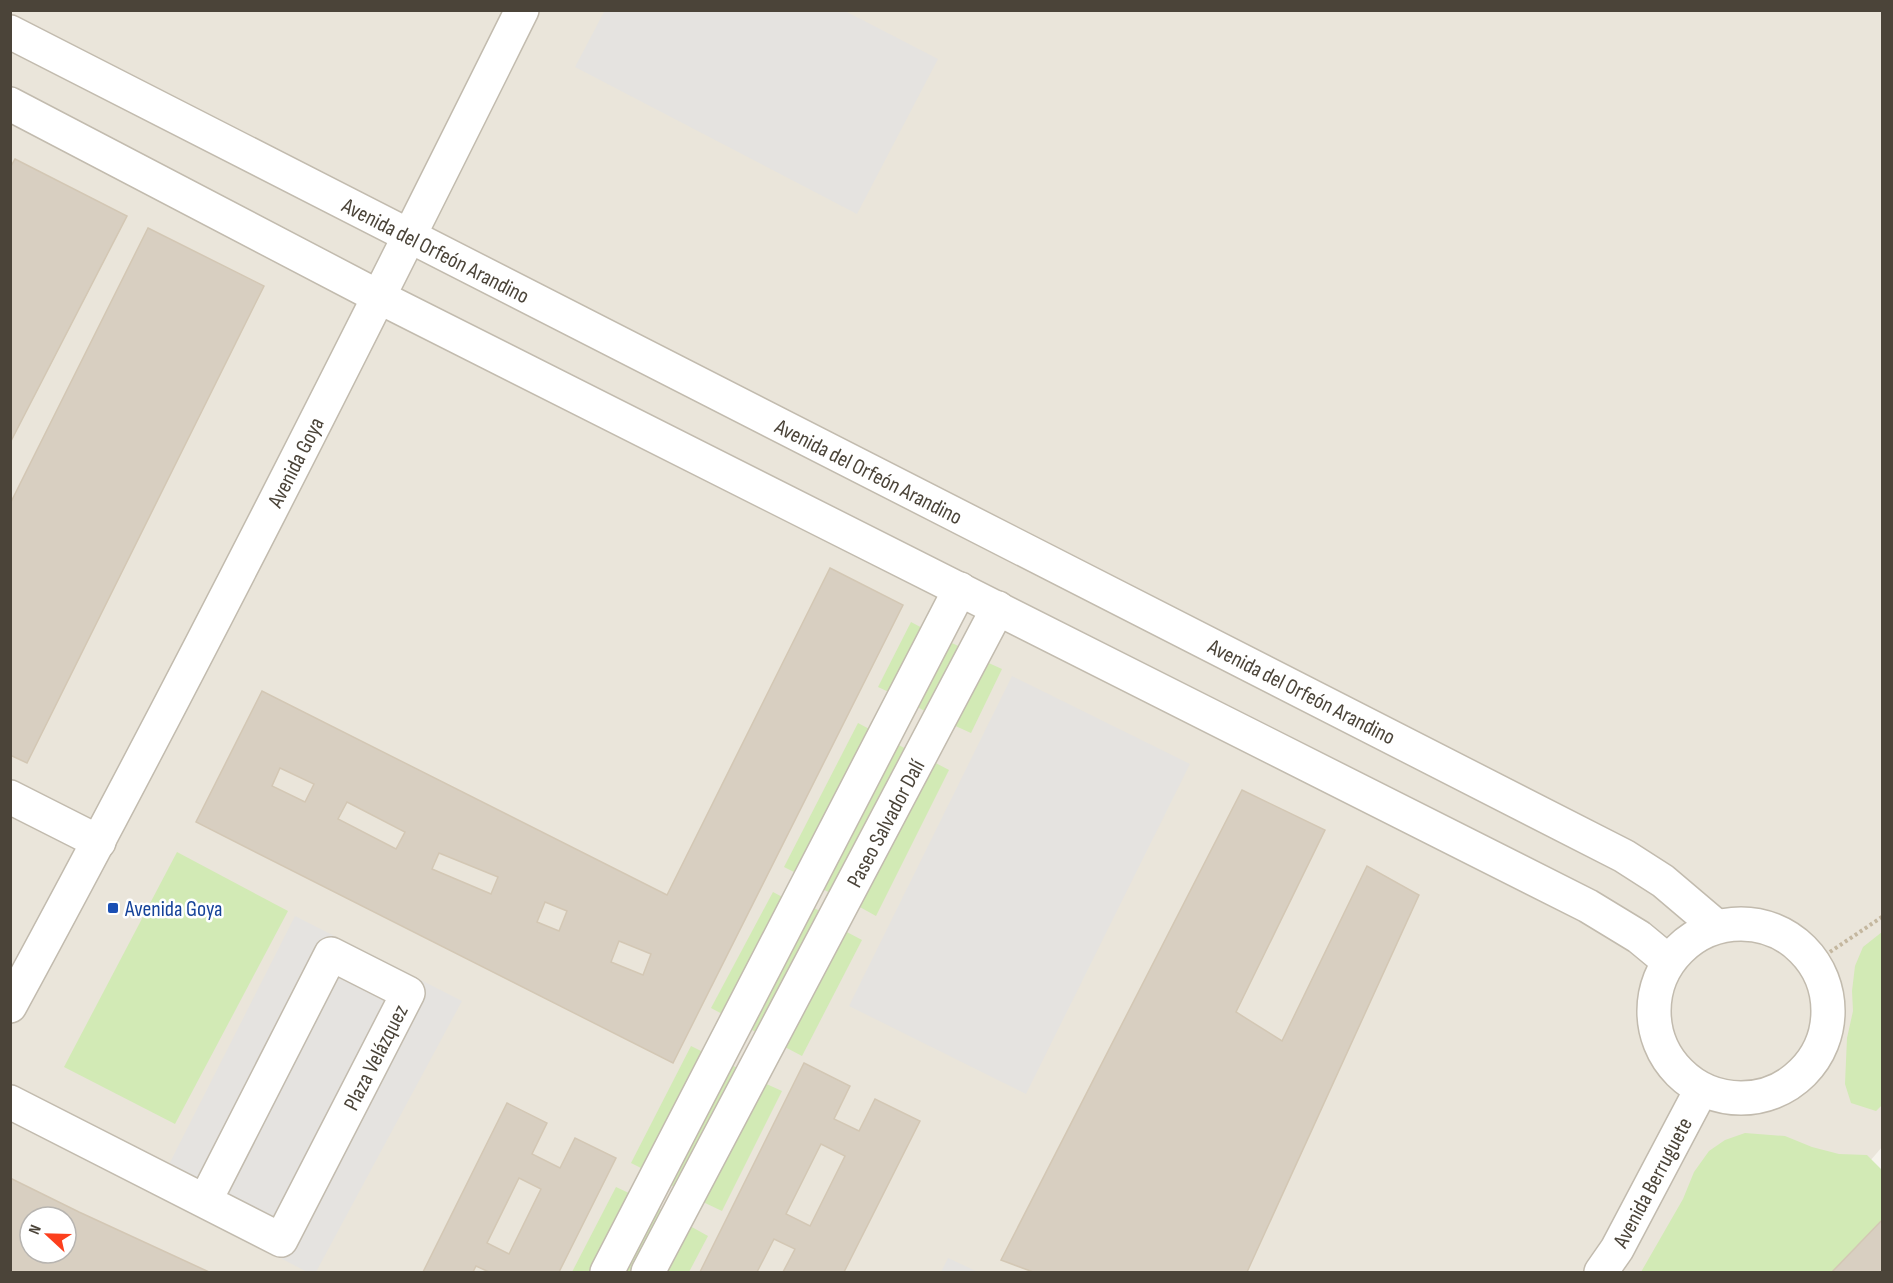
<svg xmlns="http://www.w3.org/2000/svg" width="1893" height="1283" font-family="'Sofia Sans Condensed',sans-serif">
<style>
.residential{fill:#eae5da;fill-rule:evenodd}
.green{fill:#d2eab5}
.parking{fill:#e5e3e0}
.building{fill:#d8cfc1;stroke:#d3c7b4;stroke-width:1.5;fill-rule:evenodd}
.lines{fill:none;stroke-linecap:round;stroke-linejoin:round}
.minor-casing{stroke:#c2bbae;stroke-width:36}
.path{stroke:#c4b79f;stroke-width:4;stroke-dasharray:3 3;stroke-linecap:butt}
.minor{stroke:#fff;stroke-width:33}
.transit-dot{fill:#1a4fb4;stroke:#fff;stroke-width:2}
.labels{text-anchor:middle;stroke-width:5;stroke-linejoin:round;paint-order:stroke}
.street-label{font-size:22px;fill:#4b4439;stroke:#fff}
.transit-label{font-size:22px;fill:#164399;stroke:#fff;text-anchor:start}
</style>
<rect width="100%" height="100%" fill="#f6f3ec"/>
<path class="residential" d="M10,11H1882V1147L1775,1272H11ZM30,1217H66V1253H30Z"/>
<g class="green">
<path d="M911,622L926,630L893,694L878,687Z"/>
<path d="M943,639L965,649L932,715L912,704Z"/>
<path d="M982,660L1002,669L971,733L951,724Z"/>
<path d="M858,723L873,731L800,875L784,867Z"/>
<path d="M891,741L910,751L839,897L818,887Z"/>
<path d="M930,760L949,770L876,916L858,906Z"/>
<path d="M177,852L288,911L175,1124L64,1067Z"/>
<path d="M773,892L788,900L726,1016L711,1008Z"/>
<path d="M806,904L826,914L766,1037L746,1027Z"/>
<path d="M843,930L862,940L802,1056L783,1046Z"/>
<path d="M1882,932V1105L1876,1111L1851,1103L1845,1084L1847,1038L1853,1011L1852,991L1855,966L1863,947Z"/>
<path d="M691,1046L707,1054L647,1171L631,1163Z"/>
<path d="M725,1062L746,1072L686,1193L665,1182Z"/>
<path d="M762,1082L782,1091L722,1211L703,1202Z"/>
<path d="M1745,1133L1785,1136L1812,1147L1839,1154L1867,1155L1882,1170V1220L1832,1272H1641L1683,1199L1694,1172L1709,1151L1725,1140Z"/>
<path d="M616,1187L633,1195L594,1272H572Z"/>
<path d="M651,1205L673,1215L644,1272H617Z"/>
<path d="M690,1226L708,1236L689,1272H666Z"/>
</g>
<g class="parking">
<path d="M605,10L845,11L938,59L857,214L575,67Z"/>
<path d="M1012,676L1190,764L1026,1094L849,1006Z"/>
<path d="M295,916L462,1001L316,1272H307L155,1192Z"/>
<path d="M948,1258L978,1272H941Z"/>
</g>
<g class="building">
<path d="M15,159L127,216L10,443V168Z"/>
<path d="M148,228L264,286L27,763L10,755V504Z"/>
<path d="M830,568L903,605L673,1063L196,822L262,691L667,895ZM280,768L314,784L305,802L272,786ZM347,802L405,832L396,849L338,819ZM439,853L498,877L491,894L432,869ZM545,902L567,911L559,931L537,922ZM619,941L651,954L643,975L611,962Z"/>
<path d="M1242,790L1325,830L1236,1012L1282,1041L1367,866L1419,895L1247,1272H1033L1001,1260Z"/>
<path d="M804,1063L850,1086L834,1119L859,1131L875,1099L920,1121L844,1272H783L795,1249L774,1239L757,1272H700ZM821,1144L845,1156L810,1226L786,1214Z"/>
<path d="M507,1103L547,1123L532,1154L560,1168L575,1138L616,1158L559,1272H489L476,1266L473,1272H423ZM519,1178L541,1189L509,1254L487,1243Z"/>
<path d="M10,1178L79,1212L209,1272H10ZM30,1217H66V1253H30Z"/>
<path d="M1882,1220V1272H1832Z"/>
</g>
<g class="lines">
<defs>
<g id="minor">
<path d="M10,32L1624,856L1663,881L1716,926"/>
<path d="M10,104L379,297L1588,906L1639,937L1668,961"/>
<path d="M10,797L99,842"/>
<circle cx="1741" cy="1011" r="87"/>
<path d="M10,1006C188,678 356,344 522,10"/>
<path d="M10,1102L281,1240L408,993L331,954L205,1201"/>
<path d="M607,1272L960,589"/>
<path d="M648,1272L998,608"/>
<path d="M1601,1272L1617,1249L1701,1090"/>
</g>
</defs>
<use href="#minor" class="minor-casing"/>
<path class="path" d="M1815,962L1882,917"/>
<use href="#minor" class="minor"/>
</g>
<rect class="transit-dot" x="107" y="902" width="12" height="12" rx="3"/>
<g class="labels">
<g class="street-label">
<text transform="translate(436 250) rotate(27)" y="8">Avenida del Orfeón Arandino</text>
<text transform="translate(295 462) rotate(-63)" y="8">Avenida Goya</text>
<text transform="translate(869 471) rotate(27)" y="8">Avenida del Orfeón Arandino</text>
<text transform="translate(1302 691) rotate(27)" y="8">Avenida del Orfeón Arandino</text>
<text transform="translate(885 823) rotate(-62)" y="8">Paseo Salvador Dalí</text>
<text transform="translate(375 1057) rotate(-63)" y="8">Plaza Velázquez</text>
<text transform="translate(1652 1182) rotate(-62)" y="8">Avenida Berruguete</text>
</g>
<g class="transit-label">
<text x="125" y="916">Avenida Goya</text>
</g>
</g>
<rect width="1893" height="1283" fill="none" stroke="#4b4439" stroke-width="24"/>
<g transform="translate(48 1235) rotate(292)"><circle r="28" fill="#ffffff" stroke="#b7b4b0" stroke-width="1.5"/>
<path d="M0-4.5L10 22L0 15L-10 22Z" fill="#fc3f1d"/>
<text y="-9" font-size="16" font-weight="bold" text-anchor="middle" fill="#4b4439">N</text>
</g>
</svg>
